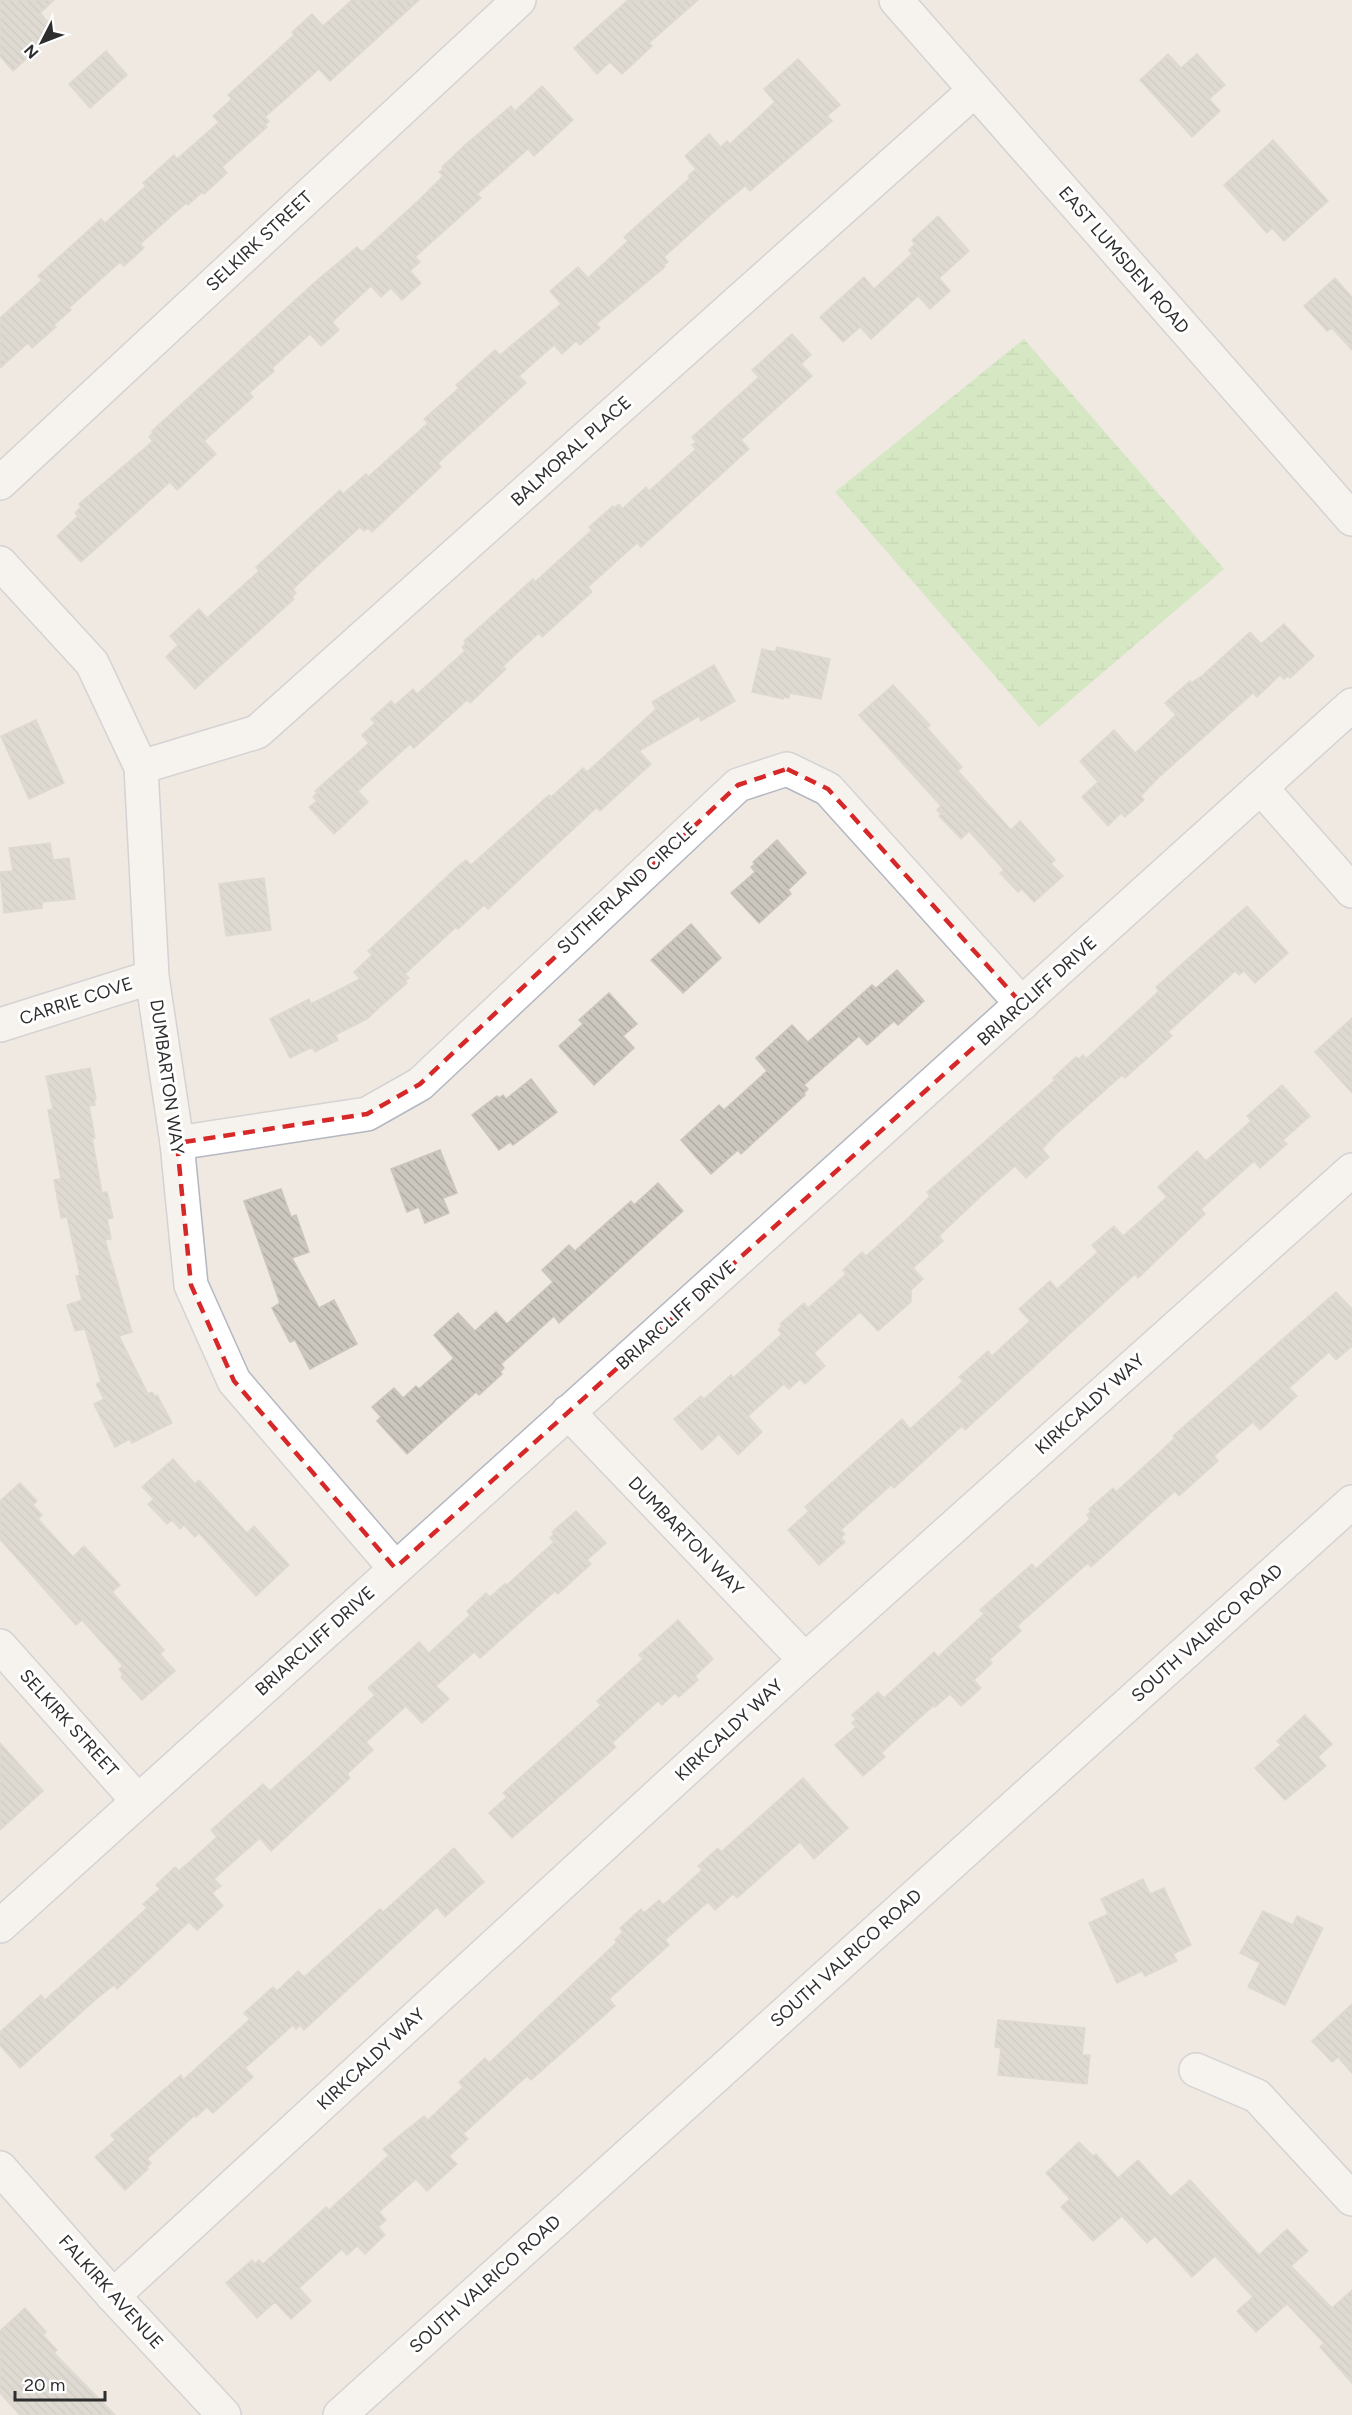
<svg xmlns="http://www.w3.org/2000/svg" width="1352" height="2415" font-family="Figtree,sans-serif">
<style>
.wetland{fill:url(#wetland-marsh)}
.building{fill:url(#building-back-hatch);stroke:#cbc5ba;stroke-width:1.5}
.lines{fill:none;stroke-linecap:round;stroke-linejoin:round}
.minor-casing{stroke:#b4b7c1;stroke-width:36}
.minor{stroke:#fff;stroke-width:33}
.marked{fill:none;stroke:#d62828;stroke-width:4.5;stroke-dasharray:12 8;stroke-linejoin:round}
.labels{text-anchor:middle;stroke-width:6;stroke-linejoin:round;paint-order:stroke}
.street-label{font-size:18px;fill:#2e2e2e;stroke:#fff}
</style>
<defs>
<pattern id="wetland-marsh" width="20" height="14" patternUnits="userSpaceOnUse" patternTransform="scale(1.5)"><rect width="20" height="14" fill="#b6e59e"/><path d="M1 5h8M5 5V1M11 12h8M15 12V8" fill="none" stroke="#9dc588"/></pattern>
<pattern id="building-back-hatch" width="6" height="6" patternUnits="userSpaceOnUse" patternTransform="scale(1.5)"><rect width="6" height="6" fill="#cbc7bf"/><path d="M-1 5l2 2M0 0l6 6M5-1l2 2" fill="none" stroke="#afaba4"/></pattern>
</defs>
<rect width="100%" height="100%" fill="#efe9e1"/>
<path class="wetland" d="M1024,339L1224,569L1039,727L835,492Z"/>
<g class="building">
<path d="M0,0H54L40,13L56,32L13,71L0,56Z"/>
<path d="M352,0H419L330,81L319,69L265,117L269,121L265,125L267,127L222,167L227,173L204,194L202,192L188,205L186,203L140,244L144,248L124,266L120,262L69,308L71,310L54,325L56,327L32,348L28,343L0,368V318L42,280L38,276L101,219L105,223L146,186L143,183L174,155L177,159L219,122L213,116L232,99L228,95L294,35L292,32L312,14L323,26Z"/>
<path d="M628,0H698L649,43L652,46L622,74L610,62L597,74L574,48Z"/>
<path d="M106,51L127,75L90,108L69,84Z"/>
<path d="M1168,54L1181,68L1197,54L1225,85L1209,99L1220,111L1192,137L1140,80Z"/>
<path d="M798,59L840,105L827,116L832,121L750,191L745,186L717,209L664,257L668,262L663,265L665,267L596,324L600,328L580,345L576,341L562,354L554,345L519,376L526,383L438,463L441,467L372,532L368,528L364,531L360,527L316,567L293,589L296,593L292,597L294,599L195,689L166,657L178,645L170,636L199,609L207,618L259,571L256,567L340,490L343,494L366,474L368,477L428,423L424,419L459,388L456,385L495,350L500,355L561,304L550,291L578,267L588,278L628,241L624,237L690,178L688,176L696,169L685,156L709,134L721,147L727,141L730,144L775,102L764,89Z"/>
<path d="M542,86L573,120L534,156L528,149L477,194L481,198L415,257L420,262L410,271L421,283L402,300L391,288L381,297L371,286L332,322L339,330L321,346L310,334L272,368L274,371L249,393L253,397L204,441L216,454L177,490L170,482L81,562L57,536L78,516L75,513L81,507L79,504L153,441L149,437L153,433L152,431L315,282L357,247L362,252L420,199L443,176L439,172L443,169L442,167L465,145L511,106L515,111Z"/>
<path d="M1273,140L1328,201L1284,241L1272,228L1267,233L1224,185Z"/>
<path d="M938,216L969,251L939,278L950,291L930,309L918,296L871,339L860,327L843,342L820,317L864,277L874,289L912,254L909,250L915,244L912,240Z"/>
<path d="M1335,278L1352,297V350L1332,328L1327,331L1304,306Z"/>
<path d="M792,334L811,355L801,364L812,376L741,440L749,449L641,547L637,543L588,587L592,592L542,637L539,633L503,666L506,669L470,703L467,700L414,748L410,744L358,791L368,802L334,834L309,807L317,801L313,797L317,793L315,791L369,743L362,735L375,723L371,719L391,701L395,705L413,689L417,694L465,651L462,647L466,643L464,641L533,579L535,582L592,530L589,527L613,506L614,508L619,504L622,509L646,487L649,491L696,449L692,445L696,442L692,437L759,377L752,370Z"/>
<path d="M1284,624L1314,656L1290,678L1288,676L1284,679L1280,675L1257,697L1253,693L1158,778L1141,796L1144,800L1125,817L1121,813L1108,826L1082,797L1098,782L1080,761L1114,730L1135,753L1176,715L1165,703L1190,681L1191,683L1203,675L1250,632L1261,644Z"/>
<path d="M777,647L830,659L821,699L790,693L789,698L784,697L783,699L752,692L762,649L775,652Z"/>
<path d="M714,665L735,701L701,721L699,716L639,751L651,764L600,811L597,807L488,909L484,905L458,929L456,927L405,974L409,978L405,981L407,983L384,1003L382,1000L383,1004L367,1019L335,1035L338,1040L315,1052L312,1047L290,1058L270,1019L309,999L311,1004L360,979L354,972L372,955L368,951L456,868L466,860L471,865L549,795L551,797L583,768L587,772L656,709L652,702Z"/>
<path d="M893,685L930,725L927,728L962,767L958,771L1011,830L1020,821L1055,860L1051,864L1063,876L1034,902L1022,889L1018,892L1000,873L1004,870L969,831L961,839L939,816L941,814L937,810L941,806L859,715Z"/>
<path d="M36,720L64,783L29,799L1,736Z"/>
<path d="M777,840L806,873L788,890L791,894L759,923L731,893L755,872L751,867L755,864L753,862Z"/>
<path d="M50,843L53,860L69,858L75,899L42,902V908L4,913L0,872L13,871L9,848Z"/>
<path d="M264,878L271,930L226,936L219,884Z"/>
<path d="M1247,906L1288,953L1255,983L1244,971L1239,975L1235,971L1168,1032L1172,1036L1125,1078L1122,1075L1055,1135L1042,1149L1049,1157L1026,1178L1015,1166L980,1197L939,1236L943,1241L913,1268L923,1279L911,1290V1302L878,1331L860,1312L814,1353L825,1366L805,1384L800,1379L789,1389L784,1384L748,1416L762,1432L738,1455L719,1434L702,1450L674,1419L701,1396L704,1399L731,1375L733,1378L782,1334L778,1330L782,1326L780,1324L804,1303L808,1308L846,1274L843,1270L862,1252L866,1256L905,1221L930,1196L927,1192L1055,1080L1053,1078L1076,1057L1079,1059L1083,1055L1086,1059L1159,991L1156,987Z"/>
<path d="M691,924L721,958L683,993L651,960Z"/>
<path d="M897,970L924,1001L898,1025L894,1021L867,1045L859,1036L804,1085L808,1089L804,1093L805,1095L741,1154L738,1150L711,1174L681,1140L719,1105L724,1110L767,1071L756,1058L792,1025L808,1042L872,985L876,988Z"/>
<path d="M609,993L637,1024L623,1036L634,1048L594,1085L559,1046L583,1024L579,1020Z"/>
<path d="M1352,1018V1093L1315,1052Z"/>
<path d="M90,1068L96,1099L94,1100L95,1105L89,1106L95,1138H92L102,1193L107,1192L113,1218L107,1219L111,1239L105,1240L132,1332L119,1336L148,1394L152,1392L155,1397L157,1395L172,1423L132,1443L130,1439L115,1447L94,1404L104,1399L96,1384L101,1382L85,1329L75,1331L67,1305L82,1300L76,1276L80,1275L67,1217L61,1218L54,1180L61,1179L48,1110L53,1109L46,1076Z"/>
<path d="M531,1079L557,1112L513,1145L510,1142L499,1150L472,1115L497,1096L499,1098L503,1095L506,1099Z"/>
<path d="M1282,1085L1310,1116L1283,1140L1287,1144L1260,1168L1254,1161L1201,1209L1205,1214L1138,1278L1135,1274L965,1430L962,1426L894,1488L891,1485L841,1530L845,1534L841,1538L845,1542L819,1565L788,1530L809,1511L805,1507L902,1419L910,1429L963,1381L959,1377L988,1351L992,1356L1030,1321L1019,1309L1050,1281L1057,1289L1098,1252L1092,1245L1114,1226L1123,1236L1167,1197L1158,1187L1197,1151L1206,1161L1251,1121L1247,1116Z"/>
<path d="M440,1150L457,1193L443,1198L449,1213L425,1223L419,1207L407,1212L391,1169Z"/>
<path d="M658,1183L683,1211L559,1323L554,1316L501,1364L504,1368L500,1372L502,1374L479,1395L476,1392L407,1454L377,1421L381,1417L372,1407L394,1388L403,1398L416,1386L419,1389L454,1358L434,1335L458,1313L475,1331L496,1312L507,1324L553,1282L542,1270L569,1245L575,1251L631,1201L634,1205Z"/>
<path d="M281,1189L291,1217L296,1215L309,1252L292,1258L319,1308L334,1300L357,1344L310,1369L295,1340L290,1342L272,1308L280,1303L244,1201Z"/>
<path d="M1336,1292L1352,1309V1346L1336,1360L1329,1352L1289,1388L1297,1396L1260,1430L1253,1422L1214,1456L1218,1461L1179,1496L1175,1491L1091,1567L1088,1563L1017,1626L1021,1631L989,1660L992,1663L974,1680L981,1688L961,1706L950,1694L935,1707L934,1705L881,1753L885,1757L863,1776L835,1745L856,1727L852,1723L856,1719L852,1715L878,1692L884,1698L934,1652L938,1657L984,1614L980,1610L1032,1564L1036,1569L1090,1519L1087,1515L1091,1511L1089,1509L1113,1488L1116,1492L1175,1438L1173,1436Z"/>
<path d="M173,1459L195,1484L199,1480L247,1533L254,1526L289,1565L256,1596L199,1533L195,1537L184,1525L180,1529L172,1520L167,1524L148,1504L154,1499L142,1487Z"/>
<path d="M20,1483L37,1501L33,1505L42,1515L38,1519L73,1557L84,1546L120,1585L112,1592L164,1650L160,1654L175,1671L142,1700L121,1677L123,1675L119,1669L123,1666L82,1620L76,1625L0,1539V1501Z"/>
<path d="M576,1511L606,1543L587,1560L591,1564L558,1594L555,1591L480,1658L474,1652L436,1686L449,1699L422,1723L406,1706L366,1742L373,1750L347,1774L350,1778L271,1851L260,1838L214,1879L221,1886L212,1893L223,1906L197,1930L189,1922L117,1989L114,1985L95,2000L20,2068L0,2045V2032L41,1995L45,2000L147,1908L143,1904L160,1889L156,1885L175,1867L179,1871L217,1837L211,1830L263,1784L270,1791L321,1745L375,1695L368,1688L407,1653L419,1642L429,1653L470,1615L467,1611L486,1593L490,1597L505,1584L507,1585L554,1542L550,1538L554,1534L552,1532Z"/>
<path d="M678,1620L713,1659L695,1676L698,1680L679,1697L675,1693L662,1705L658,1701L612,1743L616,1747L512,1838L489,1813L507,1797L503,1793L601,1705L597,1701L643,1659L639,1655Z"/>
<path d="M1305,1715L1332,1744L1318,1757L1326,1766L1285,1800L1255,1768L1281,1745L1277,1741Z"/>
<path d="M0,1743L43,1791L0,1830Z"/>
<path d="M803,1778L848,1828L814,1859L800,1842L737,1898L733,1894L715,1910L708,1902L665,1940L669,1945L609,1999L615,2006L531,2080L527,2076L463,2134L468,2139L449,2156L457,2164L427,2191L416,2179L379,2212L386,2220L378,2227L385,2235L365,2254L357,2246L347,2255L342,2249L299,2288L311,2301L291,2319L275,2302L257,2318L226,2283L252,2260L255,2264L259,2260L263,2264L326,2207L329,2210L389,2155L383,2149L424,2116L428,2120L463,2087L459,2082L485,2058L489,2063L617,1942L615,1940L623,1932L620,1928L641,1909L644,1913L659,1900L663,1905L702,1870L698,1866L718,1848L721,1852Z"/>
<path d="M454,1848L484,1882L445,1917L437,1907L304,2030L300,2025L296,2029L293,2025L245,2068L253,2077L213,2113L207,2107L196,2117L195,2115L147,2159L151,2163L147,2167L148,2169L125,2190L95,2157L115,2140L111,2135L181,2075L183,2080L250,2019L244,2013L273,1987L277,1991L298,1971L304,1977L380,1909L383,1912Z"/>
<path d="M1143,1879L1150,1894L1164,1888L1191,1945L1173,1954L1177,1961L1145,1976L1142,1971L1117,1983L1089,1923L1108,1914L1101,1899Z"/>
<path d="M1263,1911L1293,1925L1297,1916L1323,1928L1285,2005L1248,1987L1260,1963L1240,1953Z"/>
<path d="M1352,2004V2073L1338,2057L1332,2062L1312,2041Z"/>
<path d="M998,2020L1085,2028L1082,2055H1090L1087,2084L998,2075L1001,2048L995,2047Z"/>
<path d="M1079,2142L1093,2156L1096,2154L1118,2178L1138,2160L1171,2197L1190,2180L1259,2255L1287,2229L1308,2251L1291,2266L1332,2308L1352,2290V2383L1320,2347L1324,2343L1287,2304L1256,2332L1237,2311L1253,2297L1215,2256L1192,2277L1155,2236L1147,2243L1122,2216L1093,2241L1061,2207L1070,2199L1046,2173Z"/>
<path d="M25,2308L46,2332L43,2335L57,2350L54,2353L115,2415H20L0,2393V2331Z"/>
</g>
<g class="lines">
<defs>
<g id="minor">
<path d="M896,0L1352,519"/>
<path d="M0,483L519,0"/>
<path d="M0,563L92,663L141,767L152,977L177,1143L191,1285L234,1381L395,1568"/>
<path d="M141,767L257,732L975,90"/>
<path d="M1262,789L1352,891"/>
<path d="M0,1025L152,977"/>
<path d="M177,1143L367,1114L420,1084L738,785L787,769L828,789L1022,1004"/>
<path d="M568,1412L805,1660"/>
<path d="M0,1646L138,1801"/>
<path d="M0,1926L1352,705"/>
<path d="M1196,2070L1257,2096L1352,2199"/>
<path d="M0,2168L113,2296L224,2415"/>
<path d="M113,2296L805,1660L1352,1170"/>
<path d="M340,2415L1352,1502"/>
</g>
</defs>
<use href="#minor" class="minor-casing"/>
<use href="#minor" class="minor"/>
</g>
<path d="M0 0H1352V2415H0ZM787,769L828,789L1022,1004L395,1568L234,1381L191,1285L177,1143L367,1114L420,1084L738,785Z" fill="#efe9e1" fill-opacity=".55" fill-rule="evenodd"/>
<path class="marked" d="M787,769L828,789L1022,1004L395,1568L234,1381L191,1285L177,1143L367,1114L420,1084L738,785Z"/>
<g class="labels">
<g class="street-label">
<text transform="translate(259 241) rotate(-43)" y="6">SELKIRK STREET</text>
<text transform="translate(1124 260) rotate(49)" y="6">EAST LUMSDEN ROAD</text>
<text transform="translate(571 451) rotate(-42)" y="6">BALMORAL PLACE</text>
<text transform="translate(627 888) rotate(-43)" y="6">SUTHERLAND CIRCLE</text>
<text transform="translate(1037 991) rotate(-42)" y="6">BRIARCLIFF DRIVE</text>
<text transform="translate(76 1001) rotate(-18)" y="6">CARRIE COVE</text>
<text transform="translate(167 1077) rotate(82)" y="6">DUMBARTON WAY</text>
<text transform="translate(676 1315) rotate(-42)" y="6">BRIARCLIFF DRIVE</text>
<text transform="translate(1090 1404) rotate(-42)" y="6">KIRKCALDY WAY</text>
<text transform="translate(686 1536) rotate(46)" y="6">DUMBARTON WAY</text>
<text transform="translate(1207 1633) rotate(-42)" y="6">SOUTH VALRICO ROAD</text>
<text transform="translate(315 1641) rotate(-42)" y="6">BRIARCLIFF DRIVE</text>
<text transform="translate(69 1723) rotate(48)" y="6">SELKIRK STREET</text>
<text transform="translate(729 1730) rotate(-43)" y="6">KIRKCALDY WAY</text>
<text transform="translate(846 1958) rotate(-42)" y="6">SOUTH VALRICO ROAD</text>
<text transform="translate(371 2059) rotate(-43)" y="6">KIRKCALDY WAY</text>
<text transform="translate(485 2284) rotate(-42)" y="6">SOUTH VALRICO ROAD</text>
<text transform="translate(111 2292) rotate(48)" y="6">FALKIRK AVENUE</text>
</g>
</g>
<g transform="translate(42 42) rotate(228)" stroke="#ffffff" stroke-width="4.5" paint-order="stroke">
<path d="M0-4.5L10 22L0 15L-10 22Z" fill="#2e2e2e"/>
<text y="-9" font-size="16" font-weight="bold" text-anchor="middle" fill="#2e2e2e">N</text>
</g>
<path d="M15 2391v9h90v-9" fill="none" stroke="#2e2e2e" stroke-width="3"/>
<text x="24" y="2391" font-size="18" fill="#2e2e2e" stroke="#ffffff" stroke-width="4.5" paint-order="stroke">20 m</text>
</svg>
